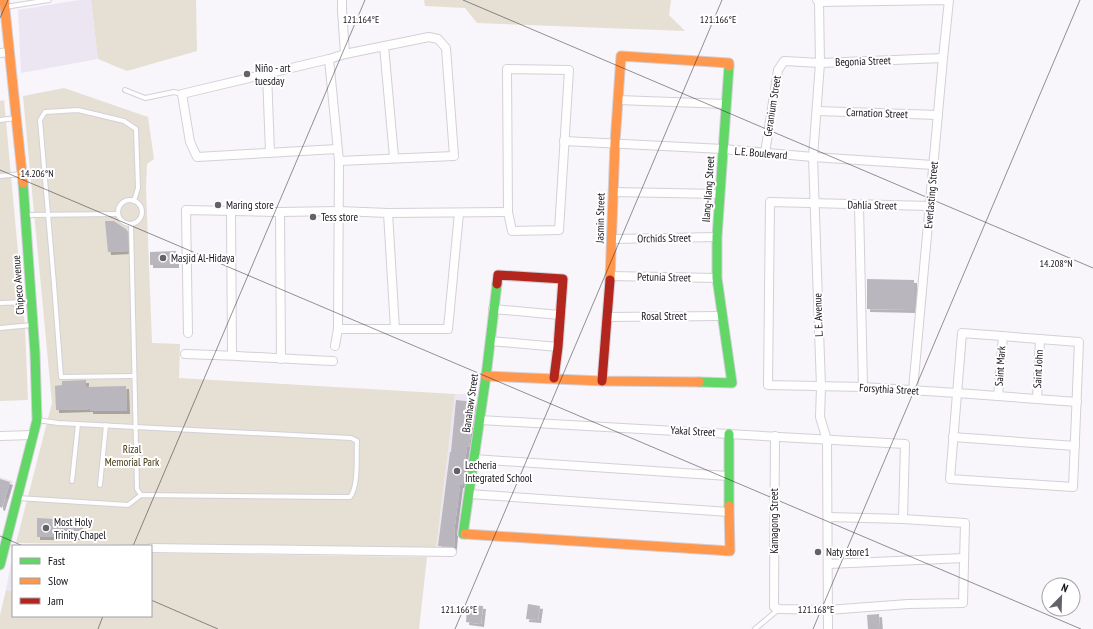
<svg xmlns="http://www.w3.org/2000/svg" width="1093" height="629" font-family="'PT Sans Narrow',sans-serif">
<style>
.built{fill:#ece6f3}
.green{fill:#e6dfd3}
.building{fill:#b9b6bd;filter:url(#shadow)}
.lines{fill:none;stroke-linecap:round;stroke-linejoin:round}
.lane-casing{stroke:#d3d0d7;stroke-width:6}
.street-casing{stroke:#d3d0d7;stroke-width:10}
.fast-casing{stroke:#d3d0d7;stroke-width:11}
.slow-casing{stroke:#d3d0d7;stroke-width:11}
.jam-casing{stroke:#d3d0d7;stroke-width:11}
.lane{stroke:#fefefe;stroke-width:4}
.street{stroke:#fefefe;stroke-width:8}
.fast{stroke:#63d668;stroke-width:9}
.slow{stroke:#ff974d;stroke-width:9}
.jam{stroke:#b3261e;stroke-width:9}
.ticks{fill:none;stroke:#141118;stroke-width:1;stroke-opacity:0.45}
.poi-dot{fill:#646167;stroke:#fff;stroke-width:1.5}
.labels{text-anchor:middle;stroke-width:4;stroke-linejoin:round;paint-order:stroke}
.street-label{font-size:11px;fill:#141118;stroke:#fff}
.poi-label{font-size:11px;fill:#141118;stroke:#fff;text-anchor:start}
.park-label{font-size:11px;fill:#40330e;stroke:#fff}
.ticks-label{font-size:10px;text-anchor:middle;fill:#141118;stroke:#fff;stroke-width:4;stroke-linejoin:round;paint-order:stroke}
</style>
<defs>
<filter id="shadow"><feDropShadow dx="3" dy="3" stdDeviation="0" flood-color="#0004"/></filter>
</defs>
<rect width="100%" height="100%" fill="#f8f5fb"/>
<g class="built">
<path d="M79,0H91L98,59L21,73L18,10Z"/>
<path d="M455,394H480L456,550L436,549Z"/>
<path d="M0,477L13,481L8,499L0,496Z"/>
<path d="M13,553V592L6,590Z"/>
</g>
<g class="green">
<path d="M91,0H196L197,51L127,71L98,59Z"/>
<path d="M424,0H671L669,15L685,31L477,23L465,8L425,6Z"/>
<path d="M64,88L148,117L154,159L147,164L146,188L152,343L180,344L179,378L455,394L436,549L16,543L52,403L23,96Z"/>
<path d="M4,100L25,328L28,400L0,401V101Z"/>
<path d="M151,553L427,557L419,629H0V615L6,590L13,592V616H151Z"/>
</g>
<g class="building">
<path d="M105,221H114L127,230L128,251L108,252Z"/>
<path d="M176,251V265H150V252Z"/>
<path d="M867,279L914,280V310L867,309Z"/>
<path d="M86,380V387L126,386L127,411H90V409L56,410L55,386L62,385V381Z"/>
<path d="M456,400L474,402L473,418L469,447L467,446L462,485H460L454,532L455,533L454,547L438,546L450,452H451Z"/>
<path d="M0,479L10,482L2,508L0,507Z"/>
<path d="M37,518L54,519V521H80L79,537H37Z"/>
<path d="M528,604L540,606L538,620L526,619Z"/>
<path d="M471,605L483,606L481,624L466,622L467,609L471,610Z"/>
<path d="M879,614L880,629H868L867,615Z"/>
</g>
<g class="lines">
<defs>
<g id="lane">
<path d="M5,7L49,0"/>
<path d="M125,90L145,98L174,92L182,94"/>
<path d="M0,120L16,118"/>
<path d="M0,176L21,174"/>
<circle cx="130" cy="212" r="12"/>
<path d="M27,215L118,214"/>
<path d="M131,224L137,489L141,495"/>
<path d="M0,303L31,302"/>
<path d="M0,328L32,325"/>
<path d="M134,376L61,377L54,284L40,120L45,112L78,110L124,121L136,129L138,188L134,201"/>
<path d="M72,481L78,424"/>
<path d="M100,485L106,425"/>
<path d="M18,498L128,505L141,495L339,497H350C359,486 356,456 357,441L351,438L58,423L37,420"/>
<path d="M755,629L779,609"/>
</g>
<g id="street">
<path d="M342,0V11L345,54"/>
<path d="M817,0L819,2L820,63L813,157L821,387L820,417L827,440L828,629"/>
<path d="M819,2L949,0L943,58L913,390"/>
<path d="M384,46L394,157"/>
<path d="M0,53L9,52"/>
<path d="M329,59L339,161L338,329L335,346"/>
<path d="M507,69L569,70L559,230L512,231L508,212Z"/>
<path d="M267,73L270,153"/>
<path d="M618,100L726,104"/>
<path d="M817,111L938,115"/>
<path d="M564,141L723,149L813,157L933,165"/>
<path d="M337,149L197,157L190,142L182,94L329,59L345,54L429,37L438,39L446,48L454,156L339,161"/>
<path d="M765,153L778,70L784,61L820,63L943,58"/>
<path d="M613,192L720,194"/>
<path d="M859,205L863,387"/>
<path d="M930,206L770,202L768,385L863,387L957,393L1077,402"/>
<path d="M231,211L232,355"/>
<path d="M280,212L281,359"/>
<path d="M388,213L395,329"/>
<path d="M612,239L717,237"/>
<path d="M610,276L717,278"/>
<path d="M493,309L560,315"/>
<path d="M607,317L722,316"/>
<path d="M338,329H448L459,213"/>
<path d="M188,333L186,210L280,212L339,211L388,213L508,212"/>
<path d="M962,333L1079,342L1073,487L950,479Z"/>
<path d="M490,341L558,347"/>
<path d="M185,354C234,355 284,359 333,361"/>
<path d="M998,396L1003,336"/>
<path d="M1037,399L1040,339"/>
<path d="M480,420L905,444L903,519"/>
<path d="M0,436L33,435"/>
<path d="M775,436L774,607L779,609L828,610L908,604L963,603L965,523L903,519L828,517"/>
<path d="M953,437L1075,446"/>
<path d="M474,459L728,476"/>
<path d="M469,494L729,512"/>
<path d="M151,548L452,552"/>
<path d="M828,564L964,558"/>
</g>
<g id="fast">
<path d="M699,382L732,383L717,278V237L729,66"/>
<path d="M729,506V434"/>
<path d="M465,534H463L486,376L497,284"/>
<path d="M0,565L37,420L35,353L23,183"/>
</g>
<g id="slow">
<path d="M4,0L23,183"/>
<path d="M610,280L615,143L621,56L729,63V66"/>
<path d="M486,376L602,381L699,382"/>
<path d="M465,534L730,551L729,506"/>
</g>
<g id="jam">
<path d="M497,284L498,275L563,279L558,347L554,378"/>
<path d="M602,381L610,280"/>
</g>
</defs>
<use href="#lane" class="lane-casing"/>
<use href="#street" class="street-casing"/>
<use href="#fast" class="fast-casing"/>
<use href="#slow" class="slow-casing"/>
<use href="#jam" class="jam-casing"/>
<use href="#lane" class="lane"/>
<use href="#street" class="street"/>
<use href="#fast" class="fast"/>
<use href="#slow" class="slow"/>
<use href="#jam" class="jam"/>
</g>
<path class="ticks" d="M463,0L1093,268M0,18L8,0M0,170L1081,629M0,536L23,546M133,546L365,0M151,600L218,629M98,629L103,616M455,629L722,0M813,629L1080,0"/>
<g class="poi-dot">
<circle cx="247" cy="74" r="4"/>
<circle cx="218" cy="205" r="4"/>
<circle cx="313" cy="217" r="4"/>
<circle cx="163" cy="258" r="4"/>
<circle cx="457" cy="471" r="4"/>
<circle cx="46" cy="528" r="4"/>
<circle cx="818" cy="552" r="4"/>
</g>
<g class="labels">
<g class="street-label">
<text transform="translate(863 61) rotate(-2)" y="4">Begonia Street</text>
<text transform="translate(772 106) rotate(-81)" y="4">Geranium Street</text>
<text transform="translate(877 113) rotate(2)" y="4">Carnation Street</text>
<text transform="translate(761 153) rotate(5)" y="4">L.E. Boulevard</text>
<text transform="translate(708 189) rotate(-86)" y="4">Ilang-Ilang Street</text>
<text transform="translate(931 195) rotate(-85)" y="4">Everlasting Street</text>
<text transform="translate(872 205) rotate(1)" y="4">Dahlia Street</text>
<text transform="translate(600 218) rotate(-89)" y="4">Jasmin Street</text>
<text transform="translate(664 238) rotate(-1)" y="4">Orchids Street</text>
<text transform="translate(664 277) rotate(1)" y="4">Petunia Street</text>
<text transform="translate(18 285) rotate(-94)" y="4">Chipeco Avenue</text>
<text transform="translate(818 315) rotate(-92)" y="4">L. E. Avenue</text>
<text x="664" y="320">Rosal Street</text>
<text transform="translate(1000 366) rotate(-86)" y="4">Saint Mark</text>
<text transform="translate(1038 369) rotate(-87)" y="4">Saint John</text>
<text transform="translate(889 389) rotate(3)" y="4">Forsythia Street</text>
<text transform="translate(470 403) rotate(-82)" y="4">Banahaw Street</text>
<text transform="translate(693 431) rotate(3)" y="4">Yakal Street</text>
<text transform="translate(774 521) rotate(-90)" y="4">Kamagong Street</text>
</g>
<g class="poi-label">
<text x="255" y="72">Niño - art<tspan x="255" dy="13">tuesday</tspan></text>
<text x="226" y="209">Maring store</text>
<text x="321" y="221">Tess store</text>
<text x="171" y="262">Masjid Al-Hidaya</text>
<text x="465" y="469">Lecheria<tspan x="465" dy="13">Integrated School</tspan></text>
<text x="54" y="526">Most Holy<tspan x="54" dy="13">Trinity Chapel</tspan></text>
<text x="826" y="556">Naty store1</text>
</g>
<g class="park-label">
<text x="132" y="453">Rizal<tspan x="132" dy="13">Memorial Park</tspan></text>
</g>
</g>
<g class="ticks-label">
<text x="361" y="23">121.164°E</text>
<text x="718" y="23">121.166°E</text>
<text x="37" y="177">14.206°N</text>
<text x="1056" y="267">14.208°N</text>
<text x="459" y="613">121.166°E</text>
<text x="816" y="613">121.168°E</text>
</g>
<rect x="12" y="545" width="140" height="72" fill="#ffffff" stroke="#a1a0a3"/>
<rect x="20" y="558" width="20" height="6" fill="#63d668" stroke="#a1a0a3"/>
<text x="48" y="565" font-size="12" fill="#141118">Fast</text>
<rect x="20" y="578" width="20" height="6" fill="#ff974d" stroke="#a1a0a3"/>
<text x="48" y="585" font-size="12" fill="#141118">Slow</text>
<rect x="20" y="598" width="20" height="6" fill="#b3261e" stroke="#a1a0a3"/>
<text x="48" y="605" font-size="12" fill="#141118">Jam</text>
<g transform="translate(1061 597) rotate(23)"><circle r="19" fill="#ffffff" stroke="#a1a0a3"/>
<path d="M0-3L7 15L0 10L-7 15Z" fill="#646167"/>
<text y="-6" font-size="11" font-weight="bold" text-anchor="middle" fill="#141118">N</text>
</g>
</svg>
